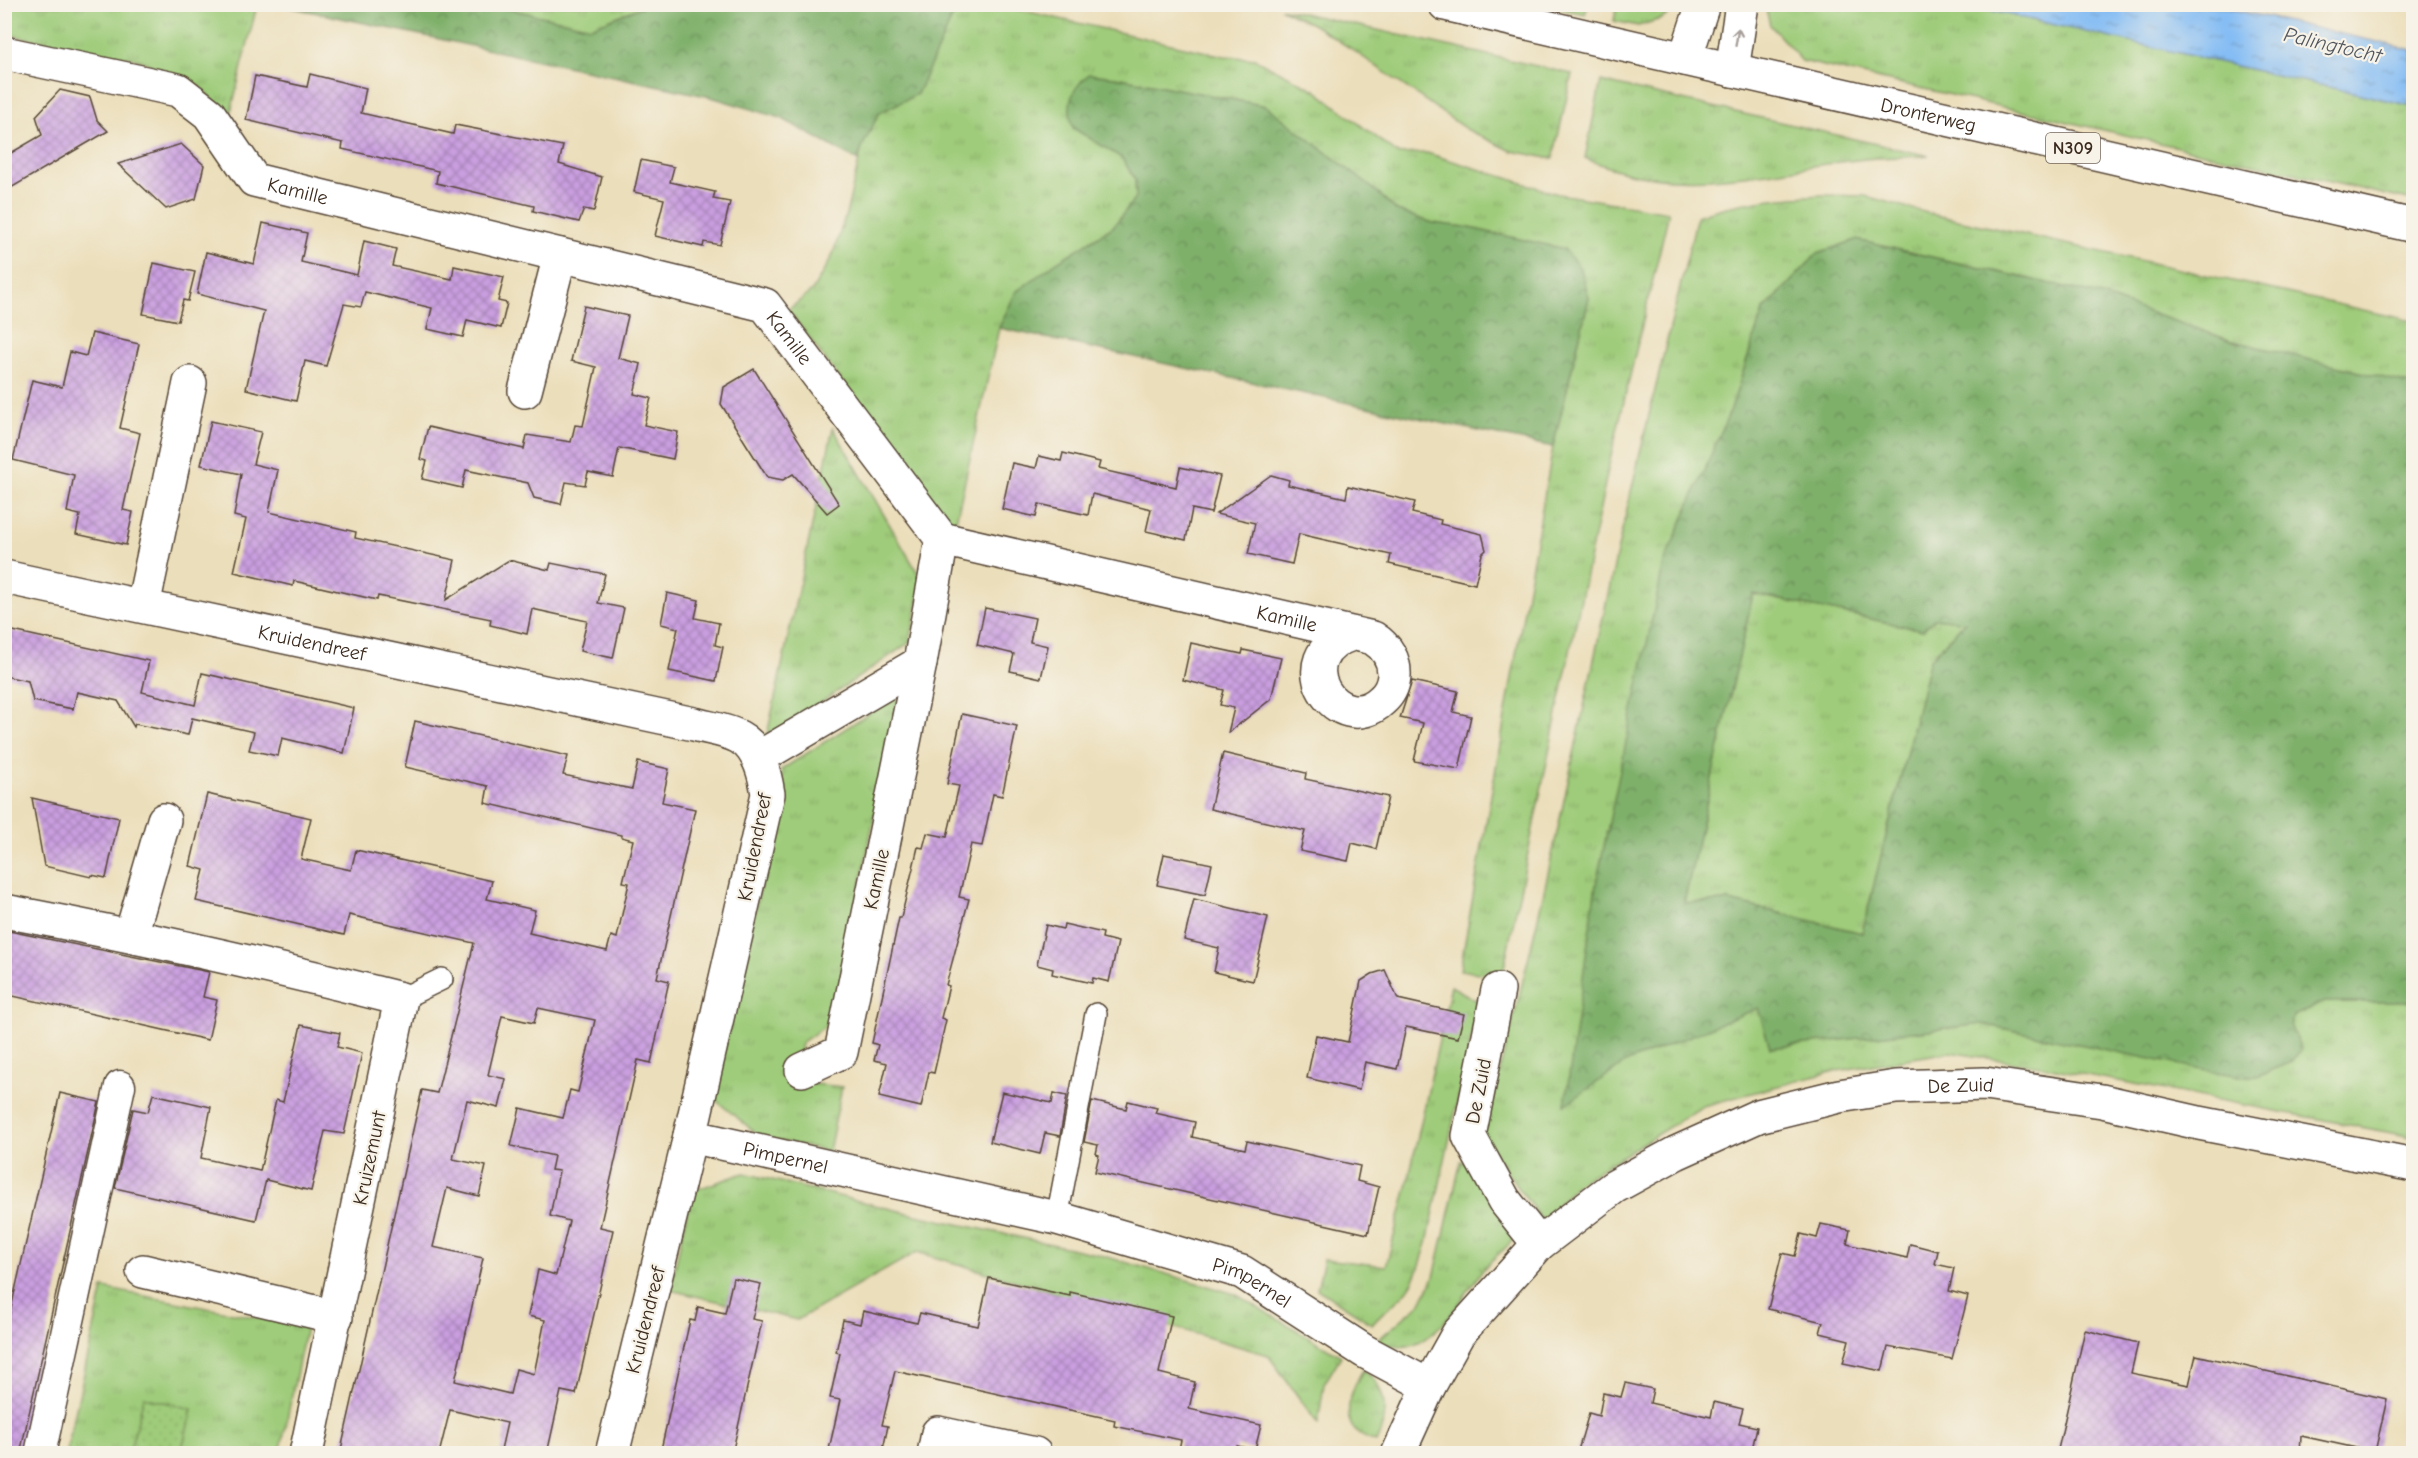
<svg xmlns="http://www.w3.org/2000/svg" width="2418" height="1458" font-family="'Comic Neue',sans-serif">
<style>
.grass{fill:url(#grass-tufts);stroke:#6d7b4c;stroke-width:1.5}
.forest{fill:url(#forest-crowns);stroke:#5d6d44;stroke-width:1.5;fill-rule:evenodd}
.park{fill:url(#park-dots);stroke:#6d7b4c;stroke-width:1.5}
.water{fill:url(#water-ripples);stroke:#5f7389;stroke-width:1.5}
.building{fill:url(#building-cross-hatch);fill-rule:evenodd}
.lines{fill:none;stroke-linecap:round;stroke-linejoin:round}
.service-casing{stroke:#554535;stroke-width:24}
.pedestrian-casing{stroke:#554535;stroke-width:33}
.minor-casing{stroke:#554535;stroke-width:36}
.tertiary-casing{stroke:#554535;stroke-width:36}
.primary-casing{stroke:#554535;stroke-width:36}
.service{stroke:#fff;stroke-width:21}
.pedestrian{stroke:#fff;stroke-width:30}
.minor{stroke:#fff;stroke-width:33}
.tertiary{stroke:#fff;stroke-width:33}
.primary{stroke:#fff;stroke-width:33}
.oneway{stroke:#a79f9a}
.labels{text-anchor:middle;stroke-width:4.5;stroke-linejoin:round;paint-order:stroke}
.shield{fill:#f7f3e8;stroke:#73665b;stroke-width:1.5}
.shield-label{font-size:18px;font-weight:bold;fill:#3b2a1e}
.street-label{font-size:20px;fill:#3b2a1e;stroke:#f7f3e8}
.water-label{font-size:21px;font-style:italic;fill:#51565e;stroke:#f7f3e8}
</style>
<defs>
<pattern id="grass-tufts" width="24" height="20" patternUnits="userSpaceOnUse" patternTransform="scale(1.5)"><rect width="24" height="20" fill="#9fcc7a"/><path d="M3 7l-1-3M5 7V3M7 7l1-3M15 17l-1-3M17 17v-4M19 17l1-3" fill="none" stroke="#8aaf69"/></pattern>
<pattern id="forest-crowns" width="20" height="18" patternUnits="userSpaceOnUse" patternTransform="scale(1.5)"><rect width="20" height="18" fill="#7fb06a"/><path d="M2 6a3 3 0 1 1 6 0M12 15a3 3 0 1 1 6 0" fill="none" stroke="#698f57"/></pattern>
<pattern id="park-dots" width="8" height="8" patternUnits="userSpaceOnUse" patternTransform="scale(1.5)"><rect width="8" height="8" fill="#9fcc7a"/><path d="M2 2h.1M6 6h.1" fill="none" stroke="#8aaf69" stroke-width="1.8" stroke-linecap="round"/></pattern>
<pattern id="water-ripples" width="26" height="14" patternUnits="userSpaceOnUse" patternTransform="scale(1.5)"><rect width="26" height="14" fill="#83bcf4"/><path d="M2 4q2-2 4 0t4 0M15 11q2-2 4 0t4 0" fill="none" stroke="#6c99c5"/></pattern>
<pattern id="building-cross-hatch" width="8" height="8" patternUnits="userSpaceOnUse" patternTransform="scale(1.5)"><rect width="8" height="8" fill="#ca9fe0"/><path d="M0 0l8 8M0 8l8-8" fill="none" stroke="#a582b5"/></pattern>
</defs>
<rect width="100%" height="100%" fill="#f7f3e8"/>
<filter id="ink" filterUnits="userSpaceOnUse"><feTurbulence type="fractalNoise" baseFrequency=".0167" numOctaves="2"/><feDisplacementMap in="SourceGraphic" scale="12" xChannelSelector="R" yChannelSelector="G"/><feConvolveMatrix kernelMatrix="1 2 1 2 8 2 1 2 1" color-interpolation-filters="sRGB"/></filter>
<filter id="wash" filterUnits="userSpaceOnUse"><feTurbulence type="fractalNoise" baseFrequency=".008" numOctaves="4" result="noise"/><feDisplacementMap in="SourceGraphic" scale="24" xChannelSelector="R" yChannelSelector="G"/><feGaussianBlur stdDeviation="1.35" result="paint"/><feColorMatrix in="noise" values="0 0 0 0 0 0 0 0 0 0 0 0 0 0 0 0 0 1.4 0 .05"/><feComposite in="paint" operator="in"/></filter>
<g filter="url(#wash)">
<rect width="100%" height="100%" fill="#ebdeba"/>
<g class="grass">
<path d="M4,5H257L230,116L198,85L137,59L5,34Z"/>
<path d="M490,5H646L591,27Z"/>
<path d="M958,5H998L1224,56L1255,59L1315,90L1398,154L1427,153L1558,194L1669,212L1610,460L1502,977L1460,970L1553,447L1589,298L1564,249L1465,227L1433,223L1397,211L1376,191L1266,106L1115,77L1089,74L1073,128L1122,158L1135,179L1136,197L1113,227L1057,262L1016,292L999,328L954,530L788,310L812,291L832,257L847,211L862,147L879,113L917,94Z"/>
<path d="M1542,5H1588L1585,14Z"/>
<path d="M1617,5V4L1685,5L1661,19L1638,26L1614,21Z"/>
<path d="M1765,5H1966L2413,106V201L1802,61L1770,25Z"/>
<path d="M1280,8L1572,74L1553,159L1512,151L1466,129L1350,48L1314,25Z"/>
<path d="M1601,81L1634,89L1929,156C1907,157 1886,157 1865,159C1770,169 1676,200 1585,158Z"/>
<path d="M1821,195L1865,196L1931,214L2413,321V385L2229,340L2096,294L1856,240L1818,253L1763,311L1731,409L1565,1104L1625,1063L1759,1007L1771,1048L1982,1024L2240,1076H2257L2292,1062L2291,1027L2293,1016L2325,1002H2413V1137L2040,1066L1949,1052L1831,1072L1703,1106L1577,1184L1542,1221L1481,1135C1534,959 1568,778 1607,599C1634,471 1667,343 1697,216C1737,201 1779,198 1821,195Z"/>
<path d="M833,428L922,580L910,642L766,740Z"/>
<path d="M1753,594L1922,630L1934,618L1965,621L1930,659L1862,933L1729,901L1684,903Z"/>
<path d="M899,694L833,1021L801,1043L795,1082L842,1087L829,1151L761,1137L713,1098L783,787L781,770Z"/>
<path d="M1451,986L1479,1002L1427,1243C1421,1261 1417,1281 1403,1295C1393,1306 1381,1312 1372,1324L1317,1289L1324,1259L1386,1266L1406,1191Z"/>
<path d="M1461,1161L1475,1166L1509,1220L1514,1240C1505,1249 1494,1257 1486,1266C1461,1297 1430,1363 1381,1343L1380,1338L1421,1303L1434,1277Z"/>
<path d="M744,1173L916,1215L1097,1254L1235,1294L1341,1356L1324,1384L1318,1424L1268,1355L917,1252L797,1320L670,1290L692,1191Z"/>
<path d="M103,1288L306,1327L280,1453L66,1454Z"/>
<path d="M1363,1370C1389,1387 1388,1418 1376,1442C1370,1440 1363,1437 1358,1433C1339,1419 1353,1386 1363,1370Z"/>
</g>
<g class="forest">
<path d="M280,5H490L591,27L646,5H958L917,94L879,113L862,147L858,161L781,118L711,97Z"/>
<path d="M1089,74L1115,77L1266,106L1376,191L1397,211L1433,223L1465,227L1564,249L1581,269L1589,298L1553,447L999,328L1016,292L1057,262L1113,227L1136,197L1135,179L1122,158L1073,128C1066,105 1070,90 1089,74Z"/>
<path d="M1856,240L2096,294L2229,340L2413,385V1002H2325L2293,1016L2291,1027L2301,1049L2292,1062L2257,1076H2240L2165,1062L1982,1024L1770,1048L1758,1008L1625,1063L1565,1105L1596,884L1664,563L1731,409L1763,311L1818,253ZM1753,594L1923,630L1935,618L1965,622L1930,659L1862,933L1729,901L1684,903Z"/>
</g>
<path class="park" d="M144,1397L192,1409L181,1453H129Z"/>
<path class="water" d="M1966,5H2214L2413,50V106Z"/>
<g id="blocks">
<g class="building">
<path d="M310,74L366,88L361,113L453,134L455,125L563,146L559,164L602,177L594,211L584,209L579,222L533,211L534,206L436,183L438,171L342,149L343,143L246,120L255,76L307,87Z"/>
<path d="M60,90L90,97L97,120L108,131L4,192V157L42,135L36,116Z"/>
<path d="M181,144L204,165L196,199L166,209L118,164Z"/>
<path d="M641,160L674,167L670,182L715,192L713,199L730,202L720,245L704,242L703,247L655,236L664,199L634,192Z"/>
<path d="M263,223L307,233L301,262L357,275L364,241L396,249L392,266L452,279L454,266L504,277L498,301L507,303L501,328L467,320L463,337L427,329L432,308L365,292L361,307L344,304L326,366L305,361L296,401L246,389L264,311L197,294L206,252L254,264Z"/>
<path d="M154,263L195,272L188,301L183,300L178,321L143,314Z"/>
<path d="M584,306L628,316L618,358L641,364L634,394L651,398L644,425L678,432L673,459L619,448L613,477L588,472L585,485L566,482L561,504L534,498L528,483L466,470L462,488L422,479L427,461L420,459L428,427L524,449L527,435L571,442L575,425L583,426L596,367L571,361Z"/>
<path d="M92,333L139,344L120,428L140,433L123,510L133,512L126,545L76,534L80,515L67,512L74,475L13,460L32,380L62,387L70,352L86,356Z"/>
<path d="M754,369L839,504L827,513L793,474L783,480L767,477L721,404L724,387Z"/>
<path d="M211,421L261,432L253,464L278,470L269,512L356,532L355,538L455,560L446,600L509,560L549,570L551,563L605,574L598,603L624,608L613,658L580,651L587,621L532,609L527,634L490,625L491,619L378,596L377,600L294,581L293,586L234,572L246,519L234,516L241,474L201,465Z"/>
<path d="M1063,453L1100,462L1098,469L1176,487L1180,467L1220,476L1211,513L1192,509L1186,540L1146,531L1151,509L1092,494L1088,515L1039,504L1036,517L1002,509L1012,463L1036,468L1039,456L1061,461Z"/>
<path d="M1271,475L1289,480L1288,485L1346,498L1348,486L1415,502L1412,513L1441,520L1440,524L1482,534L1486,550L1482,554L1475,584L1389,564L1391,555L1299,534L1292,564L1248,554L1255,523L1216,514Z"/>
<path d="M667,593L699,600L695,618L719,623L715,645L723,647L716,681L669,671L678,628L661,624Z"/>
<path d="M985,608L1035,618L1030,642L1048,646L1041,678L1010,671L1014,654L977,645Z"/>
<path d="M4,629L149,661L142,692L195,705L202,673L354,708L344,753L282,738L278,756L249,750L254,732L192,718L188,735L135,724L134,727L118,701L77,692L73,709L33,701L28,681L4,676Z"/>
<path d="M1191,643L1242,654L1243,650L1281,658L1271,699L1228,733L1234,708L1220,705L1224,690L1183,680Z"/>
<path d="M1412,681L1458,691L1453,712L1471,716L1459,769L1414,761L1423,723L1400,718Z"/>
<path d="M962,714L1017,726L1002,796L993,794L982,846L971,844L959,897L969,899L946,985L949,986L941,1018L946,1020L934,1073L929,1072L921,1107L879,1097L887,1063L874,1060L878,1045L872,1043L899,918H901L918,847L923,848L927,833L947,837L959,786L947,784Z"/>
<path d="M415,721L568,756L563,775L632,789L638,762L669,769L662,802L695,809L657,978L669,981L651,1063L638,1060L600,1227L613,1230L576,1394L561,1391L547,1454H500L507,1423L450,1410L439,1454H340L422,1090L437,1093L474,943L349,915L344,935L196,901L204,870L190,866L207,794L311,818L301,859L351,870L356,850L492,881L487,899L535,910L529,933L607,951L611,936L617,938L623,910L629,883L623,882L633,840L621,837V835L485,803L488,786L405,767ZM538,1008L595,1020L578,1092L570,1090L563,1118L520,1108L511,1146L554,1156L551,1170L559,1171L550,1216L569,1221L556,1275L538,1270L528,1316L545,1320L534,1374L516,1369L510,1394L455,1381L483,1258L433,1247L447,1188L479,1196L486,1166L453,1159L467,1100L499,1108L506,1079L488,1075L502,1016L534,1023Z"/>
<path d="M1223,753L1306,773L1305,779L1388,797L1376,849L1352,843L1348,861L1300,851L1305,831L1210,809Z"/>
<path d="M32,798L119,818L106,878L92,875L91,877L44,866Z"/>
<path d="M1164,854L1212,864L1205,895L1157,885Z"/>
<path d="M1194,899L1268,917L1253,981L1214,972L1219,948L1184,940Z"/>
<path d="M1064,924L1103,933L1102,938L1118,942L1109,982L1093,978L1092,983L1052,974L1053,969L1037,965L1046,925L1063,929Z"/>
<path d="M4,930L209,972L203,997L217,1000L208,1040L4,994Z"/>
<path d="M1385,970L1398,999L1464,1014L1458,1038L1406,1027L1397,1069L1365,1062L1359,1090L1307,1078L1316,1035L1348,1042L1361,981L1372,974Z"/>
<path d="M301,1025L340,1033L337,1047L362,1053L344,1134L325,1131L311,1191L266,1180L256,1220L115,1188L133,1109L148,1112L153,1094L211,1107L201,1158L260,1171L276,1100L283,1102Z"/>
<path d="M1002,1092L1052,1103L1054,1093L1067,1096L1060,1136L1045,1133L1040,1154L990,1142Z"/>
<path d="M60,1093L99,1102L20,1454H4V1339Z"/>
<path d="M1092,1101L1126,1109L1128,1101L1157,1108L1155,1113L1195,1122L1192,1137L1245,1149L1247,1141L1360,1166L1357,1181L1379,1187L1368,1234L1095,1172L1099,1155L1096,1154L1098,1145L1084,1142Z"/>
<path d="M1821,1224L1850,1230L1847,1244L1907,1258L1910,1244L1938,1251L1935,1264L1954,1268L1949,1291L1968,1296L1952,1359L1888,1347L1882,1371L1843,1363L1849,1340L1820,1333L1823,1322L1768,1309L1782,1253L1795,1256L1801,1234L1817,1238Z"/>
<path d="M733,1278L761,1284L752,1319L762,1321L732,1454H660L690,1320L695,1321L698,1307L725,1313Z"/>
<path d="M989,1278L1070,1296V1292L1172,1316L1159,1373L1195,1382L1189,1409L1261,1425L1255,1450L1237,1446L1236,1454H1178L1181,1440L1114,1426L1115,1420L895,1371L882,1425L888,1426L882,1454H828L840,1400L830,1398L840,1353L836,1352L843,1320L860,1324L863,1311L917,1323L920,1313L978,1326Z"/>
<path d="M2085,1330L2138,1343L2131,1373L2189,1385L2196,1355L2387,1399L2375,1452L2301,1436L2300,1454H2057Z"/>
<path d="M1625,1383L1653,1389L1650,1403L1711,1417L1714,1402L1743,1409L1739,1423L1757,1427L1751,1454H1577L1589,1413L1599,1416L1603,1393L1621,1397Z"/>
</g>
</g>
</g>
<g filter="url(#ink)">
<use href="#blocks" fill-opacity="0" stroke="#554535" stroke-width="1.5"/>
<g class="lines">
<defs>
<g id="service">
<path d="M401,999L442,979"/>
<path d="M1057,1218L1096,1014"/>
</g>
<path id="pedestrian" d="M40,1454L120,1086"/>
<g id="minor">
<path id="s1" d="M4,53L178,90L209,114L254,180L765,305L942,539L920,663L841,1052L802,1070"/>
<path d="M1685,59L1703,4"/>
<path d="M1732,70L1742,4"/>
<path d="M525,391L560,255"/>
<path id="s2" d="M942,539L1373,638C1387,647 1395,660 1394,676C1393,686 1389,694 1382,700C1339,741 1281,657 1352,634"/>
<path d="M143,606L190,383"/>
<path d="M758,758L920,663"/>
<path d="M4,911C138,936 270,966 401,999L306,1454"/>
<path d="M131,935L164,820"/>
<path d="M1498,990L1469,1136L1504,1200L1539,1244"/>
<path id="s3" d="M690,1136L1057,1218L1242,1272L1364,1351L1429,1386"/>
<path d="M143,1271L336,1317"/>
<path d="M934,1454L938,1433L1035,1454"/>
</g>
<g id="tertiary">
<path id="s4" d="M4,577L694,724C708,728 726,730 739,737C759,748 765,774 768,794L690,1136L612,1454"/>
<path id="s5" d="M1398,1454L1429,1386L1458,1334L1539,1244L1614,1187L1676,1153L1758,1116L1839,1096L1896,1087L1985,1084L2102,1101L2199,1123L2414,1165"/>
</g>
<g id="primary">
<path id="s6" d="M1445,4L2414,226"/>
</g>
</defs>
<use href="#service" class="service-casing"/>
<use href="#pedestrian" class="pedestrian-casing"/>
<use href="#minor" class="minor-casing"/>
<use href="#tertiary" class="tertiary-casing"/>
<use href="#primary" class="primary-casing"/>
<use href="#service" class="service"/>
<use href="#pedestrian" class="pedestrian"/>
<use href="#minor" class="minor"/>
<use href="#tertiary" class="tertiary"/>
<use href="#primary" class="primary"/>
</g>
<defs><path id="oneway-shaft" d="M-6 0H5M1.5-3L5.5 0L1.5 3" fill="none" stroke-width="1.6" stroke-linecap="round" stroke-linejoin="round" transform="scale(1.5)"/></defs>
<use class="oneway" href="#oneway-shaft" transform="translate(1737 37) rotate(-81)"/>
</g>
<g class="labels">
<rect class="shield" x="2046" y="133" width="54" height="30" rx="4.5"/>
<g class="shield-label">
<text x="2073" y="154">N309</text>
</g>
<g class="street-label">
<text dy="7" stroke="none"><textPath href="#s6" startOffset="496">Dronterweg</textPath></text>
<text dy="7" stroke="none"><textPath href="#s1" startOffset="342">Kamille</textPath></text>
<text dy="7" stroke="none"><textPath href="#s1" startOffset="864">Kamille</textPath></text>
<text dy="7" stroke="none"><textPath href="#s2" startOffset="354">Kamille</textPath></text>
<text dy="7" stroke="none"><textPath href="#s4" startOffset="315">Kruidendreef</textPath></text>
<text transform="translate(754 847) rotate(-79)" y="7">Kruidendreef</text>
<text transform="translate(876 879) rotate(-78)" y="7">Kamille</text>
<text dy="7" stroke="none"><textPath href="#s5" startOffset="716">De Zuid</textPath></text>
<text transform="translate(1478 1091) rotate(-79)" y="7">De Zuid</text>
<text dy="7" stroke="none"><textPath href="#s3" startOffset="98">Pimpernel</textPath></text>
<text transform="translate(369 1158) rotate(-78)" y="7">Kruizemunt</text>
<text dy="7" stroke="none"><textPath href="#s3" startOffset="582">Pimpernel</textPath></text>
<text transform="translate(645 1320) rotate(-76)" y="7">Kruidendreef</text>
</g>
<g class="water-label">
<text transform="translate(2333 45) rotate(13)" y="7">Palingtocht</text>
</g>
</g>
<rect width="2418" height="1458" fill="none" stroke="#f7f3e8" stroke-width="24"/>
</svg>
